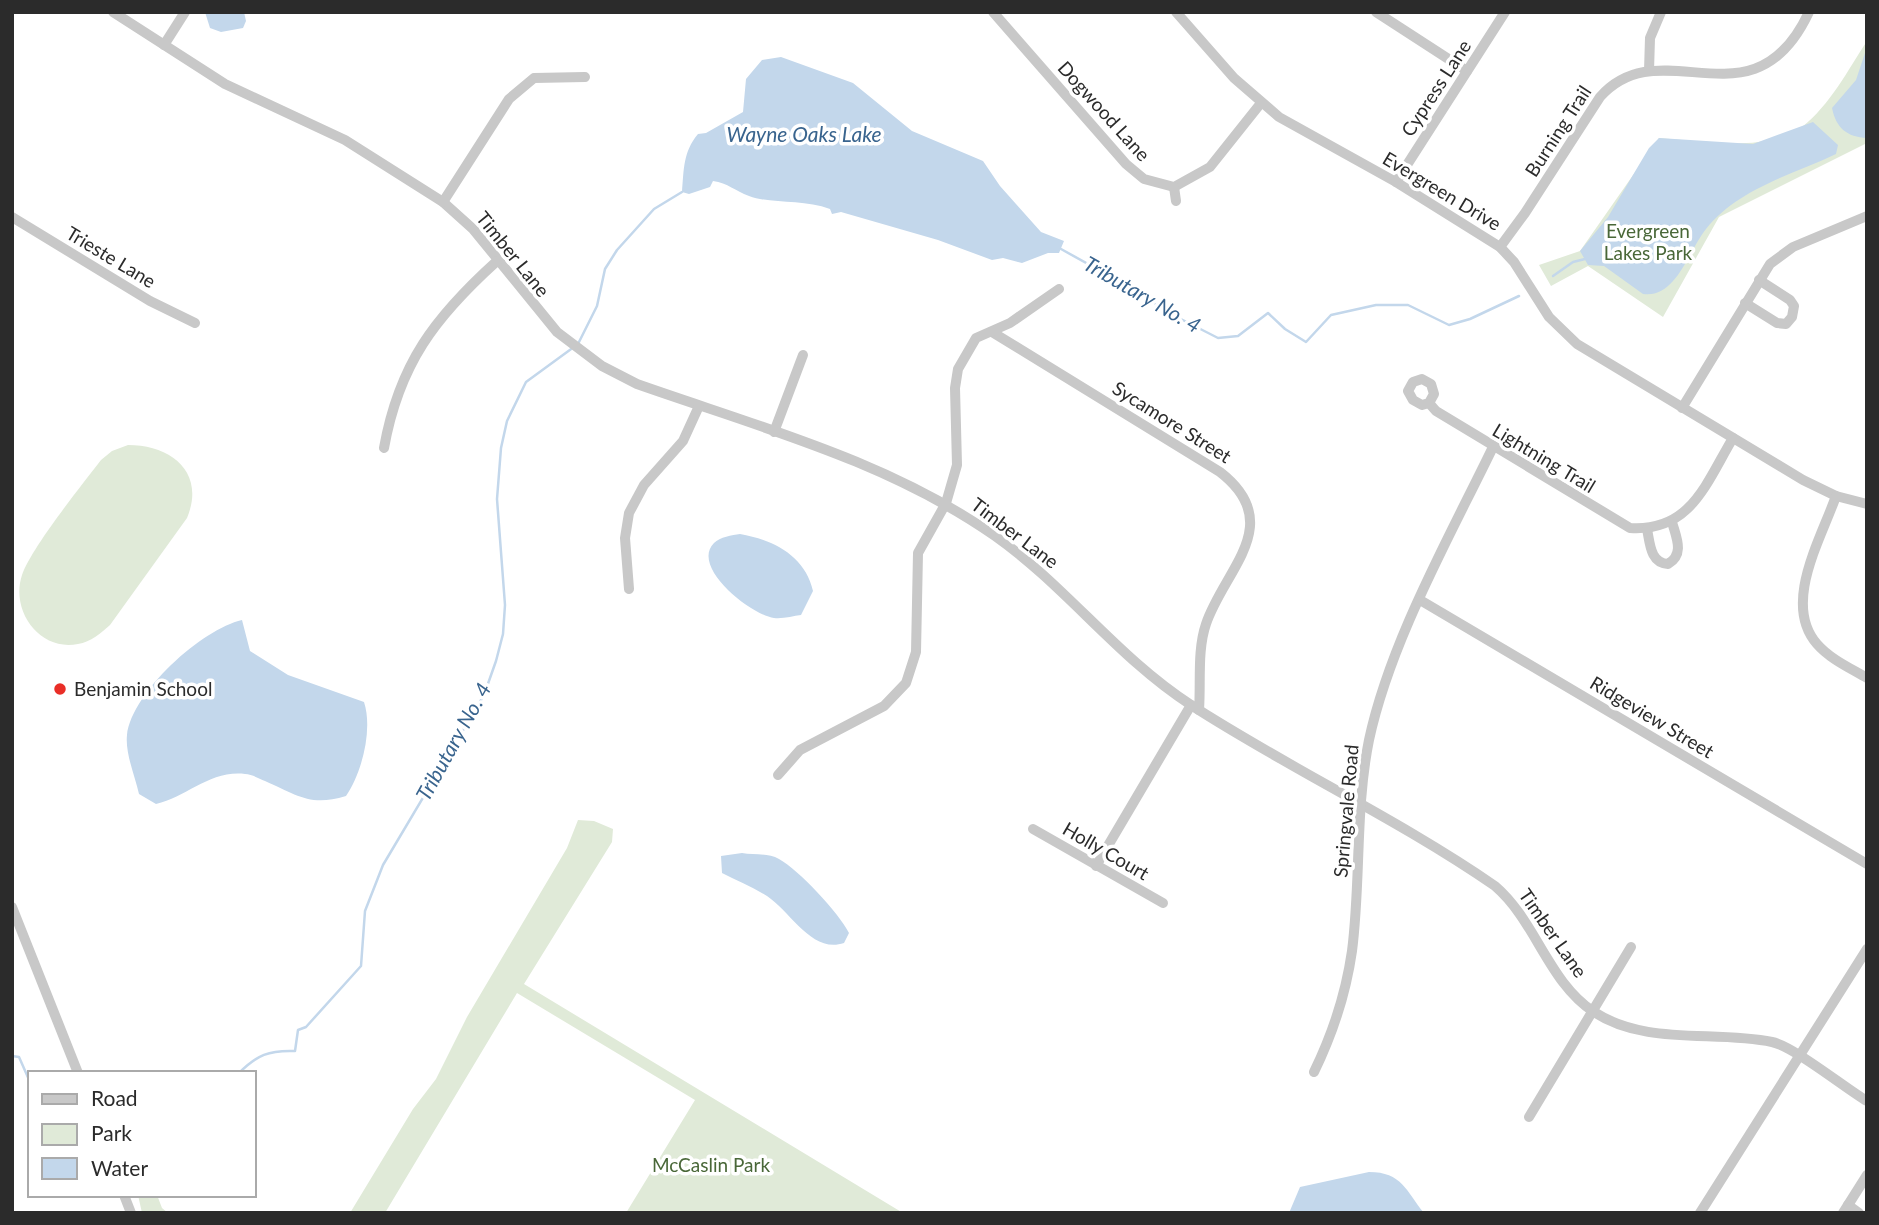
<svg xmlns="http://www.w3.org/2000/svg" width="1879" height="1225" font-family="Lato,sans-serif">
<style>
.green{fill:#e0ead8}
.water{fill:#c3d7eb}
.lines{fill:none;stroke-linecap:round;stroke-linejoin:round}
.stream{stroke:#c3d7eb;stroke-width:2.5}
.minor{stroke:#c8c8c8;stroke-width:10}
.poi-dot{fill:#e92e27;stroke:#fff;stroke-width:2.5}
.labels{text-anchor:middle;stroke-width:7;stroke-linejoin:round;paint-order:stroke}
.street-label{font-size:19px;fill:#2b2b2b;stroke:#fff}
.park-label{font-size:19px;fill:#496738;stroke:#fff}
.poi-label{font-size:19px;fill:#2b2b2b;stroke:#fff;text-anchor:start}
.water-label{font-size:21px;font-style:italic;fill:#39648e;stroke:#fff}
</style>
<rect width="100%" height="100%" fill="#fff"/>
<g class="green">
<path d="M1867,41V143L1719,217L1663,317L1588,266L1551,286L1539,265L1580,251L1659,138C1700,141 1768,153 1802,127C1830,105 1848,70 1867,41Z"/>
<path d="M128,445C171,445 206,472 187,518L110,625C101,633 91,642 78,644C40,652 10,611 22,575C32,547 81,486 101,460L112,451Z"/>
<path d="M578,820L594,821L613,829L612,842L524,984L903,1213H626L695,1100L517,993L385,1213H350L413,1109L436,1079L467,1017L567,848Z"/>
<path d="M138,1195H157L162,1208L168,1213H142Z"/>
</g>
<g class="water">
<path d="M205,12H244L246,21L243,28L221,32L210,28Z"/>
<path d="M1867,47V138C1847,137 1836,128 1832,108L1856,80Z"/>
<path d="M781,57L853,83L912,131L983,161L1000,186L1041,232L1064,241L1059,253H1048L1022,263L1003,258L992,260L938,240L841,212L832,214L830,209C803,199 770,204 749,196C735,191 728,183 713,181L710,187L689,194L682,192C684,169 683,152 698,134L706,133L743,112L746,79L762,60Z"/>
<path d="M1813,122L1838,145L1836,154C1792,175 1739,188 1706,229C1689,250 1676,299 1643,294L1604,266L1588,265L1580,251L1608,217L1649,148L1659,138L1753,144Z"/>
<path d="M740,534C774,540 805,556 813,591L801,615C793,616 783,619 774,618C751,615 690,567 714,543C720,537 732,535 740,534Z"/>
<path d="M242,620L250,651L288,675L364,702C373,729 362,773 346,796C310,807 297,795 265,781C259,779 252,774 245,774C210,770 187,797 156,804L139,794C135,776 125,753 127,735C132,692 202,629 242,620Z"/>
<path d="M742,853C753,855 768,853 779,859C799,870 839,913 849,933L844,943C812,954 791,912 767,896C753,887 737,881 722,873L721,856Z"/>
<path d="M1369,1172C1402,1172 1406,1191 1424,1213H1289L1300,1187Z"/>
</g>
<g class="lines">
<g class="stream">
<path d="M1061,249L1133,289L1173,315L1218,338L1238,336L1268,313L1285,329L1306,342L1331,315L1376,305H1408L1449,325L1470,319L1519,296"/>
<path d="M1553,276L1573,262L1585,259"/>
<path d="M12,1056L19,1057L30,1082"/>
<path d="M239,1073C257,1055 269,1050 295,1051L298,1030L306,1027L361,966L365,911L383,865L484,695L496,661L503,634L505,605L497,499L501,448L507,421L526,382L578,344L597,306L605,269L617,250L654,209L682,192"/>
</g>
<g class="minor">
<path d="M113,12L225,84L345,140L443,202L473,229L557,332L602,366L637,384C759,427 888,461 995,536C1066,586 1118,658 1191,705C1290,769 1398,819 1495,886C1536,921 1548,982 1594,1012C1646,1046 1714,1030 1772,1042C1793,1046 1845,1088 1867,1101"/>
<path d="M993,12L1126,164L1144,179L1174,187L1210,167L1261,103"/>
<path d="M1176,12L1234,78L1279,117L1396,182L1500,247L1514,262L1549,317L1577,344L1803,480L1836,496L1867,504"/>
<path d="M1376,12L1467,71"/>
<path d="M164,45L185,12"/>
<path d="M1649,71L1650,38L1661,12"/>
<path d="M1396,182L1505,12"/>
<path d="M1174,187L1176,201"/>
<path d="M443,202L509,99L534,78L585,77"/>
<path d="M12,217L150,301L195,323"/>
<path d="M1500,247L1525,213L1600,97C1662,27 1753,132 1809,12"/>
<path d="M1745,303L1777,323L1786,324L1792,317L1794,306L1790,300L1759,280"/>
<path d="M992,332L1220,472C1287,524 1224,570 1206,624C1197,650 1201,683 1199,710"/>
<path d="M1429,403L1422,405L1413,400L1408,391L1413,382L1422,379L1431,384L1434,394L1429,403L1436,411L1630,528C1691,532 1706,483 1733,438"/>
<path d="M1682,408L1770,264L1793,247L1867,216"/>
<path d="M774,432L803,355"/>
<path d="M384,448C399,364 435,317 497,261"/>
<path d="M1836,496C1821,539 1782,604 1817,644C1830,659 1850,668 1867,678"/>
<path d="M1647,529C1650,543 1650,563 1668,564C1685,554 1676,537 1672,522"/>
<path d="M629,589L625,538L629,513L644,485L683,441L699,406"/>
<path d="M1420,600L1867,864"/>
<path d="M778,775L800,750L884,706L906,683L916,652L918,553L946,503L957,465L955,388L958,369L976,338L1010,323L1059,289"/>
<path d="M1033,829L1163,903"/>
<path d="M1096,866L1191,705"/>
<path d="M12,907L78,1073"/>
<path d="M1314,1072C1333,1033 1346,993 1352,951C1361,881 1355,809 1369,740C1390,642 1449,538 1493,447"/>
<path d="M1529,1117L1631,947"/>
<path d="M124,1195L131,1213"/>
<path d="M1848,1205L1859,1213"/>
<path d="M1700,1213L1867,949"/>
<path d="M1843,1213L1867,1175"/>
</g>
</g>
<circle class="poi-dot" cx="60" cy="689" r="7"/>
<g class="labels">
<g class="street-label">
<text transform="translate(1436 88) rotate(-57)" y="7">Cypress Lane</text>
<text transform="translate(1104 111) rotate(48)" y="7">Dogwood Lane</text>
<text transform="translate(1558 131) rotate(-57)" y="7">Burning Trail</text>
<text transform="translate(1442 191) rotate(31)" y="7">Evergreen Drive</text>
<text transform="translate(513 254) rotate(51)" y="7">Timber Lane</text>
<text transform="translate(111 257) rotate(31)" y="7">Trieste Lane</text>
<text transform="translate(1172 422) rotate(32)" y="7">Sycamore Street</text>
<text transform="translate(1544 458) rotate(31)" y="7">Lightning Trail</text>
<text transform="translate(1015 533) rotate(37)" y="7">Timber Lane</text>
<text transform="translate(1652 717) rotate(31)" y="7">Ridgeview Street</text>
<text transform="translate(1346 811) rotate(-85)" y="7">Springvale Road</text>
<text transform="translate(1106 851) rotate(30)" y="7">Holly Court</text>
<text transform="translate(1553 933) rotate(55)" y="7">Timber Lane</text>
</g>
<g class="park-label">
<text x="1648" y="238">Evergreen<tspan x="1648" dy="22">Lakes Park</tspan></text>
<text x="711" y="1172">McCaslin Park</text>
</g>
<g class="poi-label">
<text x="74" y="696">Benjamin School</text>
</g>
<g class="water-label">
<text x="804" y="142">Wayne Oaks Lake</text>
<text transform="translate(1142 295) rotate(30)" y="7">Tributary No. 4</text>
<text transform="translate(454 742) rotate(-61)" y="7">Tributary No. 4</text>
</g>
</g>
<rect width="1879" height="1225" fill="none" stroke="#2b2b2b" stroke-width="28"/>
<rect x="28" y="1071" width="228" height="126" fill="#ffffff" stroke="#aaaaaa" stroke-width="2"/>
<rect x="42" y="1094" width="35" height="10" fill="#c8c8c8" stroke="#aaaaaa" stroke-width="2"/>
<text x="91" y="1106" font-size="21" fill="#2b2b2b">Road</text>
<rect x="42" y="1124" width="35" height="21" fill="#e0ead8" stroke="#aaaaaa" stroke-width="2"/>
<text x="91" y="1141" font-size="21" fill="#2b2b2b">Park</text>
<rect x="42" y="1158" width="35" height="21" fill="#c3d7eb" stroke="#aaaaaa" stroke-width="2"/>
<text x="91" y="1176" font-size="21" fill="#2b2b2b">Water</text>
</svg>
